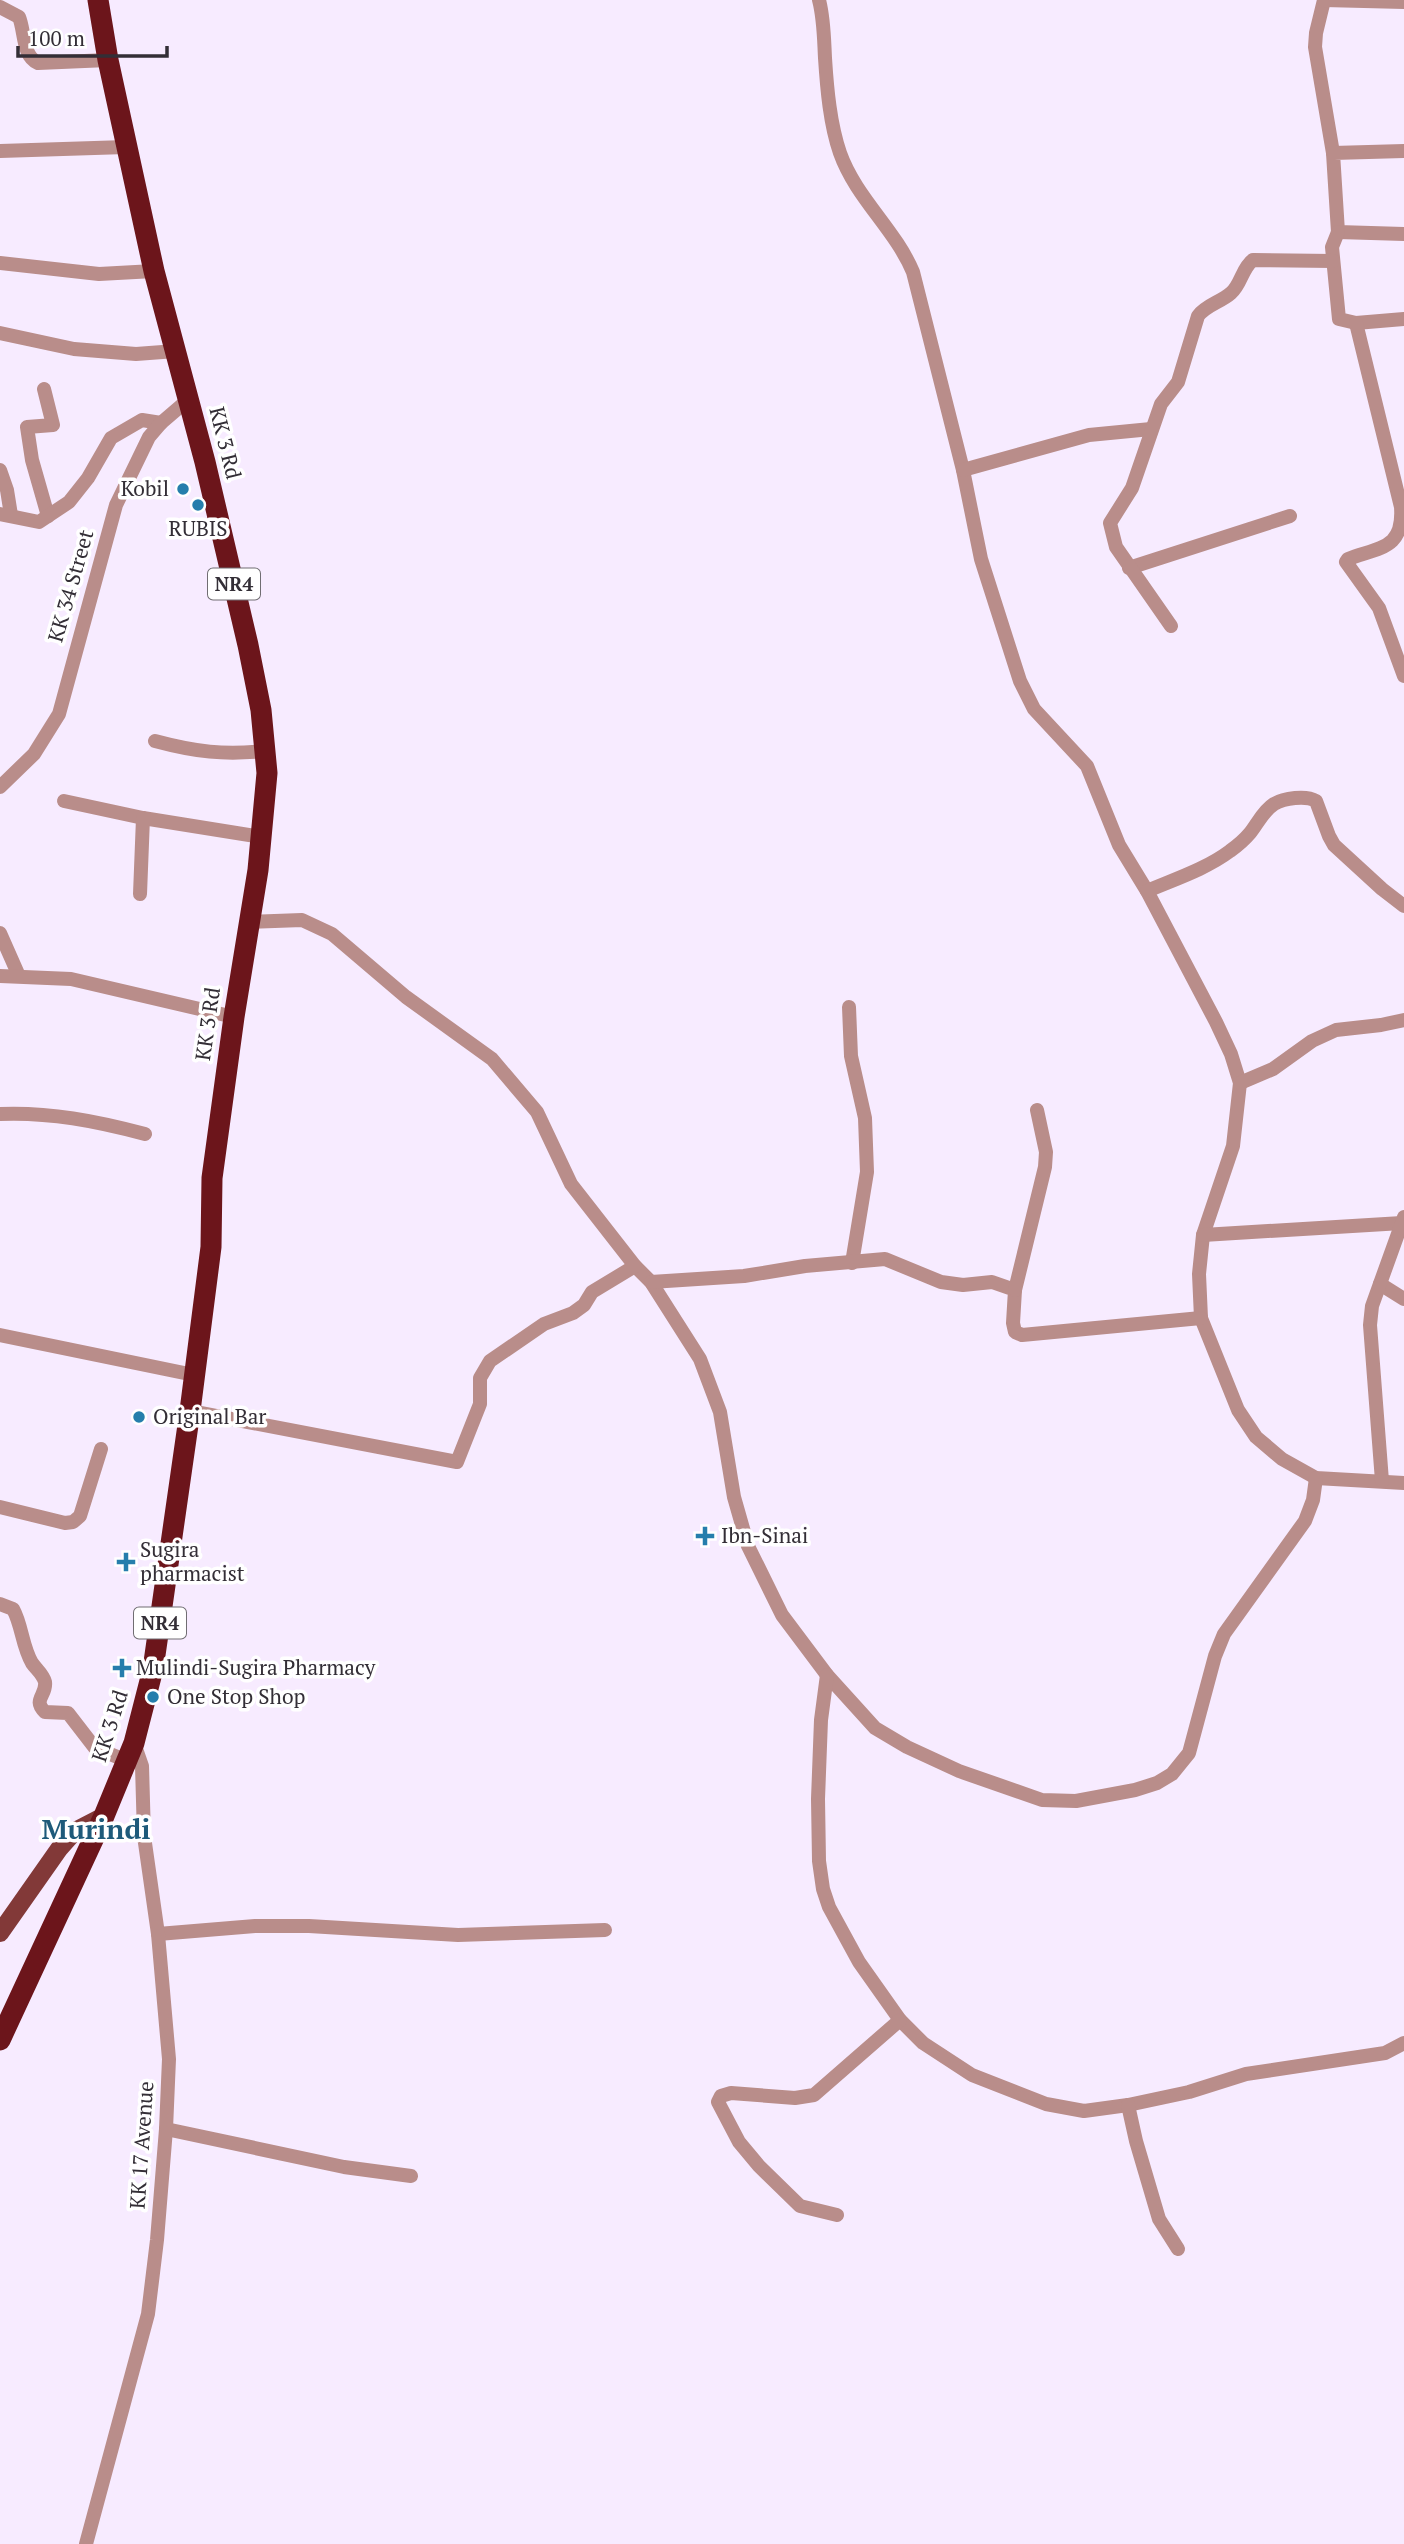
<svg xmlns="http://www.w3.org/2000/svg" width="1404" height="2544" font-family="'PT Serif',serif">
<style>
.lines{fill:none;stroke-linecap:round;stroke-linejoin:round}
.minor{stroke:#b98d8a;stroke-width:14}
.major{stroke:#823938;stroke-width:18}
.highway{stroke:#6c151b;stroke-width:21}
.poi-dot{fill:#257eac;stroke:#fff;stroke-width:2.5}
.labels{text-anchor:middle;stroke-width:7;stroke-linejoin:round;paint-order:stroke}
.shield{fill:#fff;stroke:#706d72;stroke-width:2}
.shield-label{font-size:19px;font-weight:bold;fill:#332e36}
.street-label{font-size:21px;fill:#332e36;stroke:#fff}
.poi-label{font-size:21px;fill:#332e36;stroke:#fff;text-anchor:start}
.district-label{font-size:28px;font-weight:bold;fill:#1e5a7a;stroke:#fff}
</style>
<rect width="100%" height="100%" fill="#f7ebff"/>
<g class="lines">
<g class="minor">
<path d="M819,0C824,19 824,39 825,58C827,89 830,124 840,153C856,198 895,229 913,272L963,470L981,559L1020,681L1034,709L1087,766L1119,845L1147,891L1216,1022L1231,1054L1240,1083L1233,1146L1203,1235L1199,1274L1201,1318L1238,1410L1256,1437L1282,1459L1316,1478L1404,1483"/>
<path d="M1324,0L1316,33L1315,47L1333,153"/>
<path d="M1324,0L1404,2"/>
<path d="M0,7L19,17C25,31 22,56 38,63L108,60"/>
<path d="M0,151L126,147"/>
<path d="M1404,151L1333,153L1338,232L1404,234"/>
<path d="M1338,232L1332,247L1339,319L1356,323L1404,319"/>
<path d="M0,263L99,274L154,271"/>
<path d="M1356,323L1401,507C1404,549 1380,547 1348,559L1346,562L1379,608L1404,676"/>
<path d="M0,333L74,349L136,354L176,351"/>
<path d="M44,389L53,425L27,427L32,460L48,516"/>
<path d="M0,470L7,490L11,515"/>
<path d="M963,470L1089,435L1151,429"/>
<path d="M0,514L39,522L69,502L88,478L111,438L142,420L161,423"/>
<path d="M1129,568L1290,516"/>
<path d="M1171,626L1116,547L1110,523L1132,488L1161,404L1178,382L1198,316C1206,305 1221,302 1231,293C1241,285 1242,268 1253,260L1333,261"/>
<path d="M155,741C196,752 223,755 266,751"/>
<path d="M0,787L34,754L59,714L116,505L149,437L161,423L189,399"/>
<path d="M64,801L143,818"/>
<path d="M1147,891C1175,879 1206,869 1230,851C1237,846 1245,839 1250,833C1258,823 1263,811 1274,804C1284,798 1306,795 1316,801L1329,836L1334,845L1382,889L1404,906"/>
<path d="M140,894L143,818L262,837"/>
<path d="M249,922L302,920L332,934L406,997L492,1059L537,1112L571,1184L635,1266L651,1282L700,1359L720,1412L734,1497L748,1546L782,1615L827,1675L875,1728L907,1747L959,1771L1042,1800L1076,1801L1135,1790L1157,1783L1172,1774L1189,1753L1215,1656L1224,1634L1305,1521L1313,1500L1316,1478"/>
<path d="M0,933L19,976"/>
<path d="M0,976L71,979L234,1017"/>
<path d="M849,1007L851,1056L865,1118L867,1172L852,1263"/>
<path d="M1240,1083L1273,1069L1312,1041L1336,1030L1381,1025L1404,1020"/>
<path d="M0,1114C50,1112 96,1121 145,1134"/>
<path d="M1203,1235L1402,1223"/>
<path d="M651,1282L744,1276L805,1266L885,1259L941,1282L963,1285L992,1282L1015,1290L1013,1323L1015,1332L1022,1335L1201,1318"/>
<path d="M1380,1284L1404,1299"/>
<path d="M1015,1290L1045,1167L1046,1152L1037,1110"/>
<path d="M0,1335L194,1375"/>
<path d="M190,1411L457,1462L480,1404V1378L490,1361L544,1324L573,1313L584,1305L592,1292L635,1266"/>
<path d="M1382,1481L1370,1325L1372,1306L1404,1217"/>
<path d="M0,1507L65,1523L73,1522L80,1516L101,1449"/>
<path d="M0,1604L13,1609C22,1625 22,1646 32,1663C36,1669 43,1674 45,1682C47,1695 32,1700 45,1712L68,1713L95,1748L125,1760"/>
<path d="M827,1675L821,1720L818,1799L819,1861L823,1889L829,1907L859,1962L900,2020L923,2043L972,2075L1046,2104L1084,2111L1128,2105L1189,2092L1246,2074L1385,2053L1404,2043"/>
<path d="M158,1934L255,1926H309L458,1935L605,1930"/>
<path d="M1128,2105L1136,2141L1159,2219L1178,2249"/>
<path d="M166,2129L344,2167L411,2176"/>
<path d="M837,2215L800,2206L759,2166L739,2142L718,2102L721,2096L731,2093L795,2098L814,2095L900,2020"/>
<path d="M86,2544L148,2314L157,2240L166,2129L169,2059L158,1934L144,1836L142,1766L134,1743"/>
</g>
<path class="major" d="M0,1933L59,1849L75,1831L104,1816"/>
<path class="highway" d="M0,2040L104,1816L134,1743L153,1669L190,1411L211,1247L212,1178L234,1017L258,870L267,773L261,710L248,645L205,462L154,271L108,60L98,0"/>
</g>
<g class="poi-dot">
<circle cx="183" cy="489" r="7"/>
<circle cx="198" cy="505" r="7"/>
<circle cx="139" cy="1417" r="7"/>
<path d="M701.5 1525.5h7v7h7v7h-7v7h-7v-7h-7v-7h7z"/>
<path d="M122.5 1551.5h7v7h7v7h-7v7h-7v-7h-7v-7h7z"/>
<path d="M118.5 1657.5h7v7h7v7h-7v7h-7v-7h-7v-7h7z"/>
<circle cx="153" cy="1697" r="7"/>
</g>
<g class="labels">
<g class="shield">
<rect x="208" y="568.5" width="52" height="31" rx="5"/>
<rect x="134" y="1607.5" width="52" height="31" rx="5"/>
</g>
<g class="shield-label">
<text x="234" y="591">NR4</text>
<text x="160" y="1630">NR4</text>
</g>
<g class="street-label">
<text transform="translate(225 443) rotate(76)" y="7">KK 3 Rd</text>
<text transform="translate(71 586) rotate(-74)" y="7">KK 34 Street</text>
<text transform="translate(208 1024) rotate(-82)" y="7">KK 3 Rd</text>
<text transform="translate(110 1726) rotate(-72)" y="7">KK 3 Rd</text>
<text transform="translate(142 2145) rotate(-86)" y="7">KK 17 Avenue</text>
</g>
<g class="poi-label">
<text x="169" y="496" text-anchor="end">Kobil</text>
<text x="198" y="536" text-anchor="middle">RUBIS</text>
<text x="153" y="1424">Original Bar</text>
<text x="721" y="1543">Ibn-Sinai</text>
<text x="140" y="1557">Sugira<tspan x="140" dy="24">pharmacist</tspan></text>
<text x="136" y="1675">Mulindi-Sugira Pharmacy</text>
<text x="167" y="1704">One Stop Shop</text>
</g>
<g class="district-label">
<text x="96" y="1839">Murindi</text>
</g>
</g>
<path d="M18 46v10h149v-10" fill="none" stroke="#332e36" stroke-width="3.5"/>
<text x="28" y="46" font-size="21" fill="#332e36" stroke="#ffffff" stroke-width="5" paint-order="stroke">100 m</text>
</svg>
